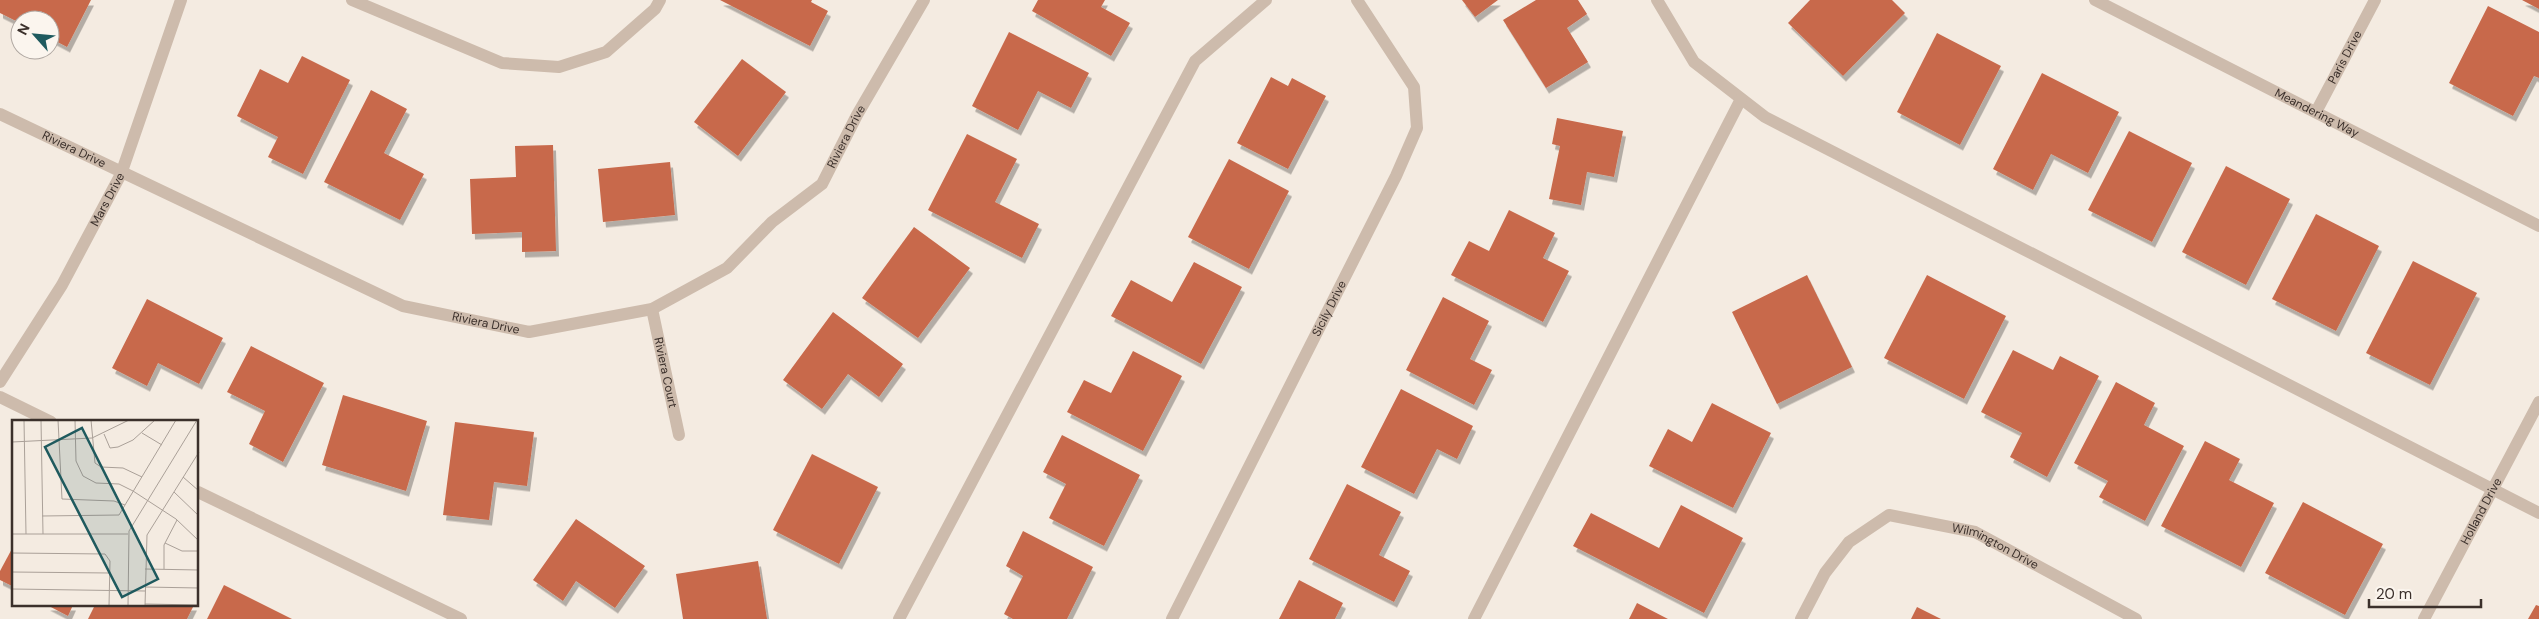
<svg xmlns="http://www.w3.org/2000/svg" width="2539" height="619" font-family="'DM Sans',sans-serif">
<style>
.building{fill:#c8694b;filter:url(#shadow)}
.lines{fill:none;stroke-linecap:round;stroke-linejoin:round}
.service{stroke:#cdbbac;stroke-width:12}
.minor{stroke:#cdbbac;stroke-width:12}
.tertiary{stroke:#cdbbac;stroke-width:12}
.labels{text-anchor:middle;stroke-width:4;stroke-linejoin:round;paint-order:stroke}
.street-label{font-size:12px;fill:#3b302b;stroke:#fbf5ee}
.inset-road{fill:none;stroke:#aaa098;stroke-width:1}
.view{fill:#1f5a5e;fill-opacity:0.15;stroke:#1f5a5e;stroke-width:2.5}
.inset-edge{fill:none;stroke:#3b302b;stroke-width:2.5}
</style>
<defs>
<filter id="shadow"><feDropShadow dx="3" dy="5.5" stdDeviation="0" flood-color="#0004"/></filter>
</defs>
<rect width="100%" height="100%" fill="#f4ebe1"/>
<g class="building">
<path d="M0,0H91L67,47L50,38V20H20V23L0,13Z"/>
<path d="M720,0H812L811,2L828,11L810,46Z"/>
<path d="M1038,0H1105L1101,7L1130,23L1111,56L1032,11Z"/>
<path d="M1462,0H1498L1475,17Z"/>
<path d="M1536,0H1578L1587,14L1567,28L1588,62L1546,88L1503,20Z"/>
<path d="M1810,0H1892L1905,13L1843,76L1788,23Z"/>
<path d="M2522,0H2539V9Z"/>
<path d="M2488,6L2539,32V78L2534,76L2513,116L2449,83Z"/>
<path d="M1009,32L1089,73L1071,108L1038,91L1018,130L972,106Z"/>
<path d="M1937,33L2001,66L1960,145L1897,112Z"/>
<path d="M302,56L350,80L303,174L268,157L278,137L237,116L260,69L288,83Z"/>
<path d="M742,59L786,92L738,156L694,122Z"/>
<path d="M2042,73L2119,112L2088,173L2051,154L2033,190L1993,169Z"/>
<path d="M1271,77L1288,86L1292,78L1326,96L1288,169L1237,143Z"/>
<path d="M371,90L407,109L384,153L424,174L400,220L324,182Z"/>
<path d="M1557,118L1623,131L1614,177L1587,172L1581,205L1549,199L1560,146L1552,144Z"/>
<path d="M2129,131L2192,163L2152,242L2088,210Z"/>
<path d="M967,134L1017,159L995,202L1039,224L1022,258L928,210Z"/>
<path d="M553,145L556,251L522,252V232L472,234L470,179L516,177L515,146Z"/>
<path d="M1229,159L1289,191L1249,269L1188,237Z"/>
<path d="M670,162L675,215L603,222L598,169Z"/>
<path d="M2226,166L2290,199L2246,285L2182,252Z"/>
<path d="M1509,210L1555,233L1543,258L1569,271L1543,322L1451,275L1469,241L1489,251Z"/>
<path d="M2316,214L2379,246L2336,331L2272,299Z"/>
<path d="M914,227L970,268L918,338L862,298Z"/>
<path d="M2413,261L2477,293L2430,385L2366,353Z"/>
<path d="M1194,262L1242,287L1201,364L1111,316L1131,280L1172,302Z"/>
<path d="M1807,275L1852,367L1777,404L1732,312Z"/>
<path d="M1927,275L2006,316L1964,399L1884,358Z"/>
<path d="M1443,297L1489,321L1470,359L1492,370L1474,405L1406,370Z"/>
<path d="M147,299L223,338L199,384L158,363L147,386L112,368Z"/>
<path d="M833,312L903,364L879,397L848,374L822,409L783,380Z"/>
<path d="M251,346L324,383L283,462L249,444L265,411L227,392Z"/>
<path d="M2013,350L2053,370L2060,356L2099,376L2047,477L2010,457L2022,433L1981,412Z"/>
<path d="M1133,351L1182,376L1143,451L1067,412L1084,380L1111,393Z"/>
<path d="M2116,382L2155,403L2144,425L2184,446L2145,521L2099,497L2108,481L2074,463Z"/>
<path d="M1401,389L1473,426L1457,459L1437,449L1414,494L1361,467Z"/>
<path d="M343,395L427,421L406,491L322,465Z"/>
<path d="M1712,403L1771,433L1733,508L1649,466L1668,429L1692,442Z"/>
<path d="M455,422L534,432L527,486L494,482L489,520L443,515Z"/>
<path d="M1062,435L1140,475L1104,546L1049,518L1066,484L1043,472Z"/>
<path d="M2205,441L2240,459L2229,480L2274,503L2241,567L2161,526Z"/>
<path d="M812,454L878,487L839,564L773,530Z"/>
<path d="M1347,484L1401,512L1379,555L1410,571L1394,602L1309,559Z"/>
<path d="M2303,502L2383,544L2345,615L2265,573Z"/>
<path d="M1681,505L1743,538L1704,613L1573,546L1591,513L1659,548Z"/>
<path d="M576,519L645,566L615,608L576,581L563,601L533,580Z"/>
<path d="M1023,531L1093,567L1067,619H1013L1004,614L1023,576L1006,566Z"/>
<path d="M14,545V587L0,580V571Z"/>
<path d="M758,561L767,619H683L676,574Z"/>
<path d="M1299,580L1343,603L1335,619H1279Z"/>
<path d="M224,585L292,619H207Z"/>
<path d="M1637,603L1668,619H1629Z"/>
<path d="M47,605H73L68,616Z"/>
<path d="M95,605H194L187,619H88Z"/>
<path d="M2536,605L2539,606V619H2528Z"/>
<path d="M1917,607L1941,619H1911Z"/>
</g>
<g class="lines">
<g class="service">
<path d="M352,0L502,63L559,67L606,52L655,9L660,0"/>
<path d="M1657,0L1694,62L1765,117L2539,513"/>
<path d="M0,397L51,422"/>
<path d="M198,492L461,619"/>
<path d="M899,619L1195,61L1266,0"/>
<path d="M1474,619L1741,99"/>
</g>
<g class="minor">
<path id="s1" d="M2095,0L2539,226"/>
<path id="s2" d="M2316,112L2375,0"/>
<path id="s3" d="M0,114L403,306L529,332L652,309L727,268L772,222L822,184L857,115L924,0"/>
<path id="s4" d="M652,309L679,435"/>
<path id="s5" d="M1172,619L1396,176L1417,128L1414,87L1357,0"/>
<path id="s6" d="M1801,619L1825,573L1849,542L1889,515L1975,532L2136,619"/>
<path id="s7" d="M2424,619L2539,402"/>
</g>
<path class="tertiary" id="s8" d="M0,382L62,285L121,174L181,0"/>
</g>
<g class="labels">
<g class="street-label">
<text dy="4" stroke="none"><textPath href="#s2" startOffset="62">Paris Drive</textPath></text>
<text dy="4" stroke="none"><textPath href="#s1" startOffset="249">Meandering Way</textPath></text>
<text dy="4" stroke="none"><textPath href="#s3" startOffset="966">Riviera Drive</textPath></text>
<text dy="4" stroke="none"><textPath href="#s3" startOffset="82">Riviera Drive</textPath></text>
<text dy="4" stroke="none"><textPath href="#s8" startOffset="212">Mars Drive</textPath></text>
<text dy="4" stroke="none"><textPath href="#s5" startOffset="348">Sicily Drive</textPath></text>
<text dy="4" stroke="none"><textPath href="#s3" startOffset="531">Riviera Drive</textPath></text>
<text dy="4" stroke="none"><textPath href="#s4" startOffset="65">Riviera Court</textPath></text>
<text dy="4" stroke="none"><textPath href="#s7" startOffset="122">Holland Drive</textPath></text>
<text dy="4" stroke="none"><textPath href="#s6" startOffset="251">Wilmington Drive</textPath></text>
</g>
</g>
<g transform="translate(12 420)">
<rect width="186" height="186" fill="#f4ebe1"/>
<path class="inset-road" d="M12,0L14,114M29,0L31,114M46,0L50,79L102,81L113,85M63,0L64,41L71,56L84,63L107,64L121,71L164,99L187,121M79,0L83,43L89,47L111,48L130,57M130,13L150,25M92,14L98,28L106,27L121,20L143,0M0,22L80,18L117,0M171,57L187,71M162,72L187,96M30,96L107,95L164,0M0,114H116M153,123L170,131H187M0,133L93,134L98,141L97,186M133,149L187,150M152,149V125L165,100M0,152L98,153M133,167L187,168M0,169L133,171M133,184L187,185M116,186L117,111L185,0M133,186L135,115L187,32"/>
<path class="view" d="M70,8L146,159L110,177L33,27Z"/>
<rect width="186" height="186" class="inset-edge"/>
</g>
<g transform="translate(35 35) rotate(297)"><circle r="24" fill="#fbf5ee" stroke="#aea6a0"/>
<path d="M0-4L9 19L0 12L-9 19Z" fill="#1f5a5e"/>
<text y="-8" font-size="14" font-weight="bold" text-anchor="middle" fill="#3b302b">N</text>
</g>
<path d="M2369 599v8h112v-8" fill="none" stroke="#3b302b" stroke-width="2.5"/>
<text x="2376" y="599" font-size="15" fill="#3b302b" stroke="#fbf5ee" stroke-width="4" paint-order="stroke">20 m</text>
</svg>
